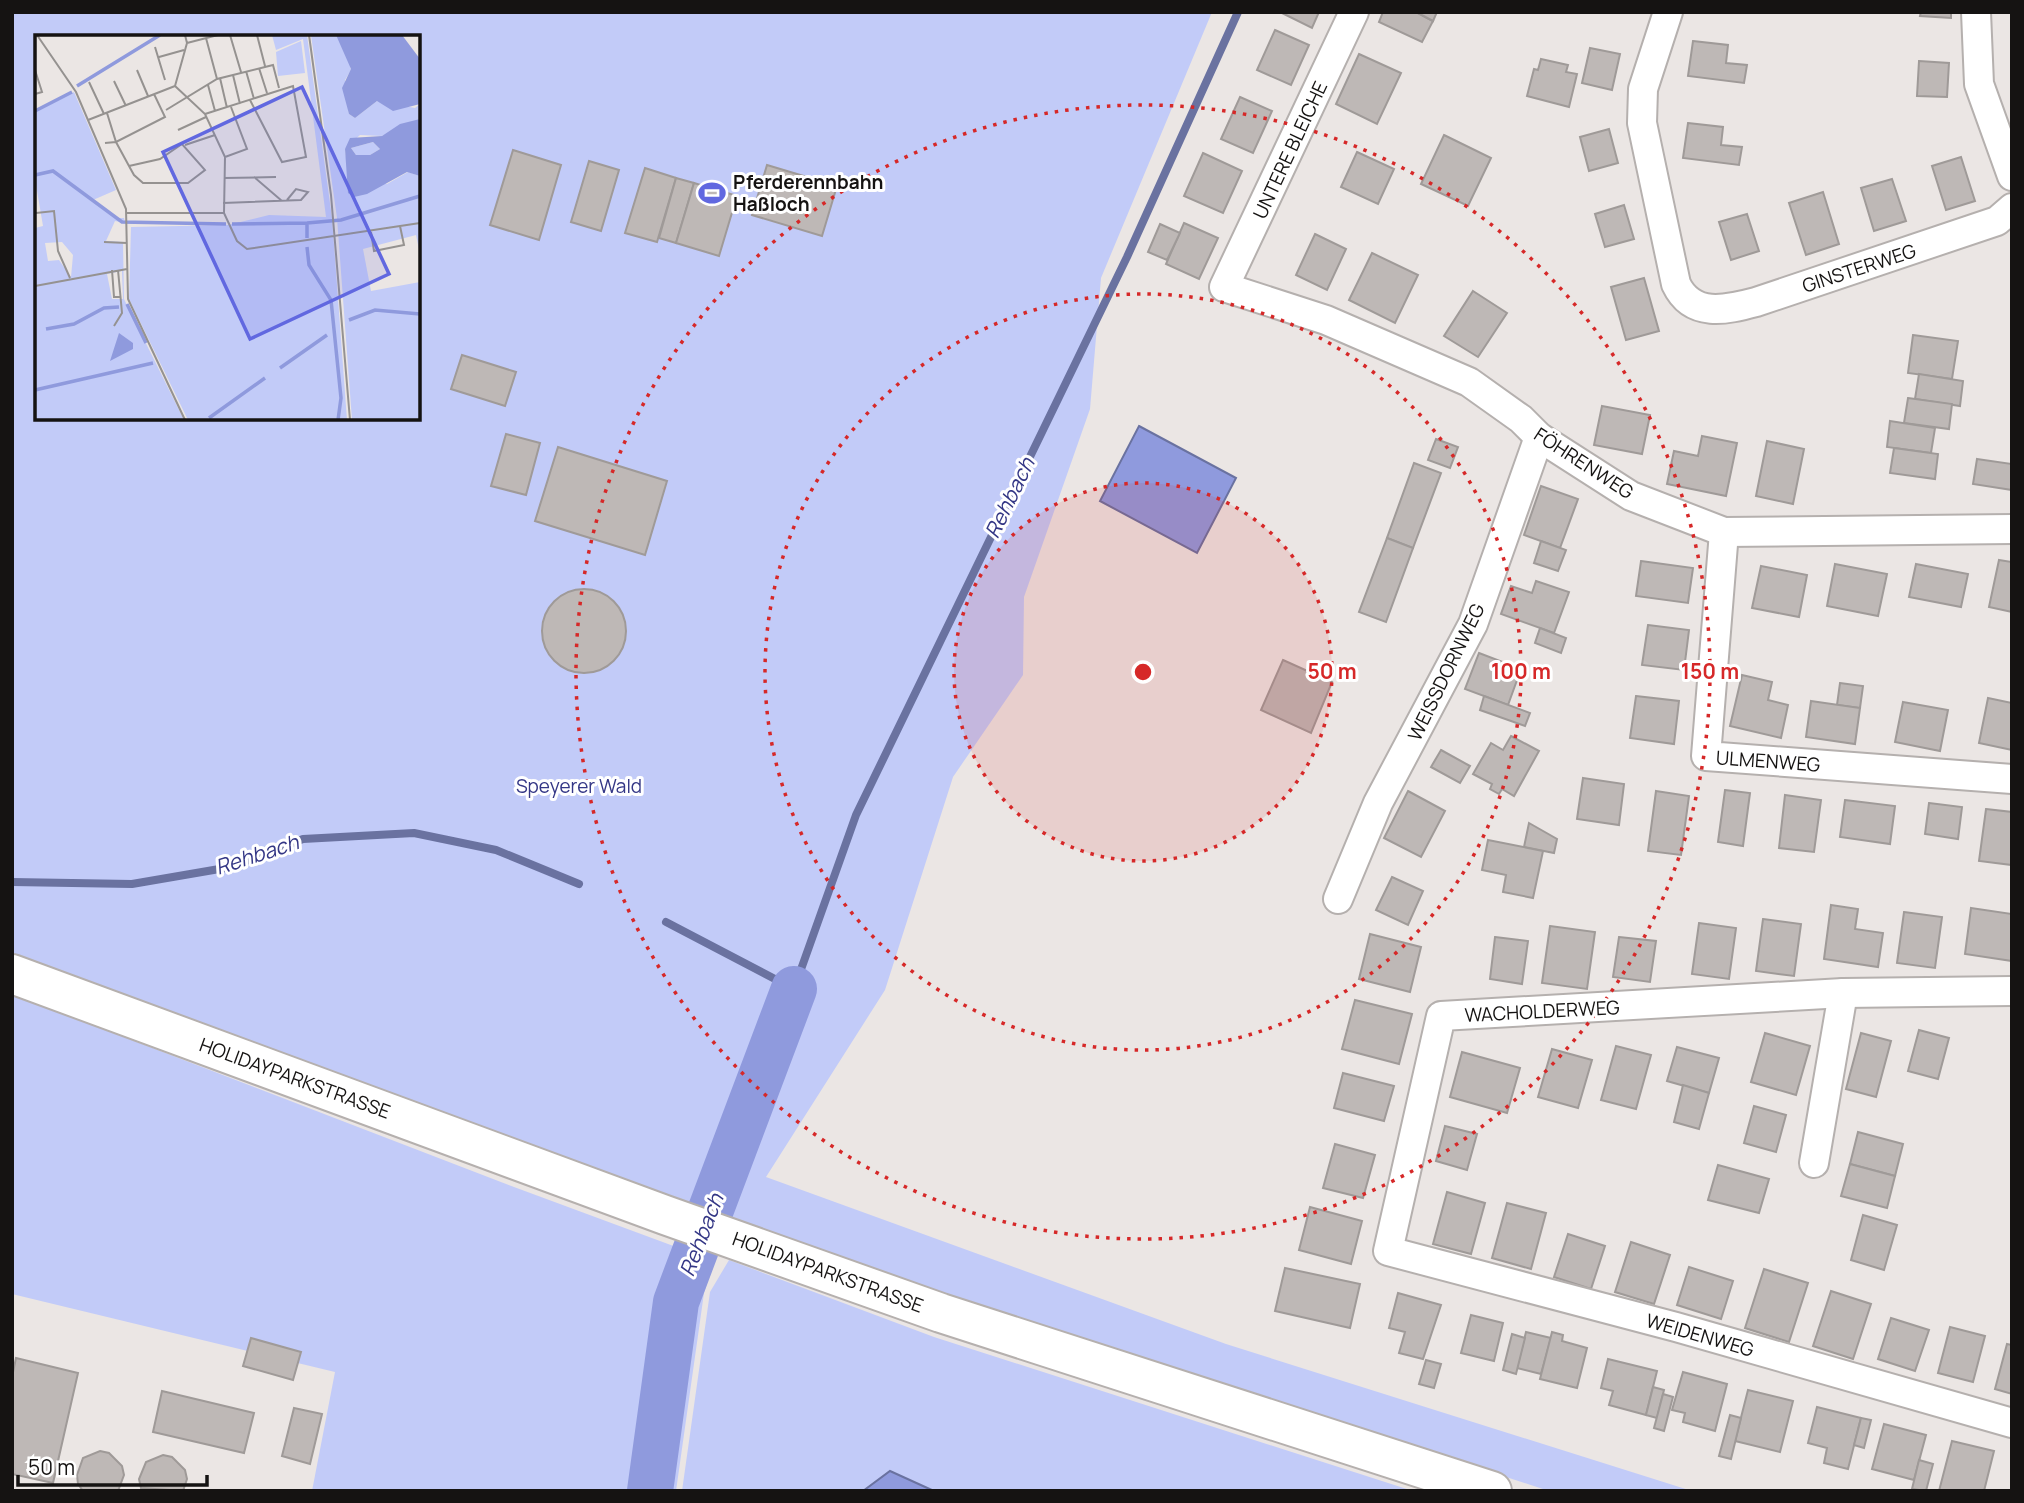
<svg xmlns="http://www.w3.org/2000/svg" width="2024" height="1503" font-family="Manrope,sans-serif">
<style>
.green{fill:#c2cbf8;fill-rule:evenodd}
.water{fill:#8f9add;stroke:#6a72a0;stroke-width:2}
.lines{fill:none;stroke-linecap:round;stroke-linejoin:round}
.stream{stroke:#6a72a0;stroke-width:8}
.river{stroke:#8f9add;stroke-width:46}
.building{fill:#beb8b6;stroke:#9f9a98;stroke-width:2}
.street-casing{stroke:#b5b0ae;stroke-width:32}
.secondary-casing{stroke:#b5b0ae;stroke-width:42}
.street{stroke:#fff;stroke-width:28}
.secondary{stroke:#fff;stroke-width:38}
.ring{fill:none;stroke:#d62828;stroke-width:3.5;stroke-dasharray:3.5 7}
.labels{text-anchor:middle;stroke-width:6;stroke-linejoin:round;paint-order:stroke}
.street-label{font-size:19px;fill:#151312;stroke:#fff}
.poi-label{font-size:19px;font-weight:bold;fill:#151312;stroke:#fff;text-anchor:start}
.park-label{font-size:19px;fill:#343786;stroke:#fff}
.water-label{font-size:21px;font-style:italic;fill:#333685;stroke:#fff}
.inset-river{fill:none;stroke:#8f9add;stroke-width:3.5}
.inset-road{fill:none;stroke:#959290;stroke-width:2}
.view{fill:#6168e0;fill-opacity:0.15;stroke:#6168e0;stroke-width:3.5}
.inset-edge{fill:none;stroke:#151312;stroke-width:3.5}
.centre{fill:#d62828;stroke:#fff;stroke-width:3.5}
.ring-label{font-size:21px;text-anchor:middle;font-weight:bold;fill:#d62828;stroke:#fff;stroke-width:6;stroke-linejoin:round;paint-order:stroke}
</style>
<rect width="100%" height="100%" fill="#ebe6e4"/>
<g class="green">
<path d="M12,12H1212L1101,278L1090,409L1024,597L1023,675L953,777L885,990L766,1177L1226,1344L1692,1491H1549L737,1226L12,953ZM37,37H418V418H37Z"/>
<path d="M12,994L514,1187L714,1261L704,1293L676,1491H312L335,1372L12,1294Z"/>
<path d="M729,1260L934,1337L1413,1491H934L890,1471L863,1491H682L710,1292Z"/>
</g>
<g class="water">
<path d="M1139,426L1236,478L1197,553L1100,501Z"/>
<path d="M890,1471L934,1491H863Z"/>
</g>
<g class="lines">
<g class="stream">
<path d="M12,882L132,884L231,867L303,839L414,833L496,850L579,884"/>
<path d="M666,922L794,989L856,815L1127,257L1238,12"/>
</g>
<path class="river" d="M650,1491L676,1302L794,989"/>
</g>
<g class="building">
<path d="M1280,12H1319L1312,28Z"/>
<path d="M1383,12H1416L1433,21L1422,42L1379,22Z"/>
<path d="M1416,12H1437L1433,21Z"/>
<path d="M1921,12H1951V18L1920,16Z"/>
<path d="M1275,30L1309,45L1291,85L1257,70Z"/>
<path d="M1693,41L1728,45L1726,63L1747,65L1744,83L1688,76Z"/>
<path d="M1590,48L1620,54L1612,90L1582,83Z"/>
<path d="M1359,54L1401,73L1377,124L1336,104Z"/>
<path d="M1541,59L1568,65L1566,72L1577,74L1569,107L1527,96L1534,69L1538,70Z"/>
<path d="M1919,61L1949,63L1947,97L1917,96Z"/>
<path d="M1240,97L1272,111L1253,153L1221,139Z"/>
<path d="M1688,123L1723,127L1721,145L1742,147L1739,165L1683,158Z"/>
<path d="M1609,129L1618,163L1589,171L1580,137Z"/>
<path d="M1444,135L1491,158L1468,206L1421,184Z"/>
<path d="M513,150L561,165L539,240L490,225Z"/>
<path d="M1357,152L1394,169L1378,204L1341,187Z"/>
<path d="M1203,153L1242,171L1223,213L1184,196Z"/>
<path d="M1961,157L1975,201L1946,210L1932,166Z"/>
<path d="M589,161L619,170L601,231L571,222Z"/>
<path d="M767,165L837,186L822,236L752,215Z"/>
<path d="M645,168L676,178L657,242L625,233Z"/>
<path d="M676,178L694,183L676,243L659,238Z"/>
<path d="M1892,179L1906,221L1874,231L1861,188Z"/>
<path d="M694,183L737,196L719,256L676,243Z"/>
<path d="M1823,192L1839,244L1806,255L1789,203Z"/>
<path d="M1624,205L1634,239L1605,247L1595,214Z"/>
<path d="M1747,214L1759,251L1731,260L1719,222Z"/>
<path d="M1184,223L1218,238L1199,279L1166,264Z"/>
<path d="M1160,224L1180,233L1167,260L1148,252Z"/>
<path d="M1315,234L1346,249L1327,290L1296,275Z"/>
<path d="M1372,253L1418,275L1395,323L1349,300Z"/>
<path d="M1644,278L1659,331L1626,340L1611,287Z"/>
<path d="M1473,291L1507,313L1478,357L1444,336Z"/>
<path d="M1913,335L1958,341L1952,379L1908,373Z"/>
<path d="M462,355L516,372L505,406L451,389Z"/>
<path d="M1919,374L1963,381L1960,406L1915,399Z"/>
<path d="M1908,398L1952,404L1949,429L1904,423Z"/>
<path d="M1602,406L1650,415L1642,454L1594,445Z"/>
<path d="M1890,421L1935,428L1931,453L1887,447Z"/>
<path d="M506,434L540,443L526,495L491,486Z"/>
<path d="M1702,436L1737,443L1726,496L1667,484L1674,451L1698,456Z"/>
<path d="M1436,439L1458,447L1450,468L1428,460Z"/>
<path d="M1767,441L1804,449L1793,504L1756,496Z"/>
<path d="M558,447L667,481L645,555L535,521Z"/>
<path d="M1894,448L1938,454L1935,479L1890,473Z"/>
<path d="M1977,459L2012,464V490L1973,484Z"/>
<path d="M1414,463L1441,473L1413,548L1387,538Z"/>
<path d="M1541,486L1578,499L1560,548L1524,535Z"/>
<path d="M1387,538L1413,548L1386,622L1359,612Z"/>
<path d="M1541,541L1566,550L1558,571L1534,563Z"/>
<path d="M1999,560L2012,562V612L1989,607Z"/>
<path d="M1641,561L1693,568L1688,603L1636,596Z"/>
<path d="M1835,564L1887,574L1878,616L1827,606Z"/>
<path d="M1916,564L1968,574L1961,607L1909,597Z"/>
<path d="M1761,566L1807,575L1799,617L1752,608Z"/>
<path d="M1536,581L1569,592L1554,633L1501,614L1511,586L1532,593Z"/>
<circle cx="584" cy="631" r="42"/>
<path d="M1648,625L1689,630L1684,670L1642,665Z"/>
<path d="M1540,628L1566,638L1561,653L1535,643Z"/>
<path d="M1479,653L1521,669L1508,705L1465,689Z"/>
<path d="M1283,660L1332,682L1311,733L1261,710Z"/>
<path d="M1742,675L1772,682L1768,700L1788,705L1781,738L1730,726Z"/>
<path d="M1840,683L1863,686L1860,708L1837,705Z"/>
<path d="M1484,696L1530,713L1525,726L1480,710Z"/>
<path d="M1636,696L1679,701L1674,744L1630,738Z"/>
<path d="M1988,698L2012,703V750L1979,743Z"/>
<path d="M1811,701L1860,708L1855,744L1806,737Z"/>
<path d="M1903,702L1948,710L1940,751L1895,742Z"/>
<path d="M1511,736L1539,751L1514,796L1502,789L1499,794L1490,789L1492,784L1473,774L1491,743L1503,750Z"/>
<path d="M1441,750L1470,766L1460,783L1431,767Z"/>
<path d="M1583,778L1624,784L1619,825L1577,819Z"/>
<path d="M1725,790L1750,793L1743,846L1718,842Z"/>
<path d="M1408,791L1445,811L1421,857L1384,838Z"/>
<path d="M1656,791L1689,796L1681,855L1648,851Z"/>
<path d="M1785,795L1821,800L1814,852L1779,848Z"/>
<path d="M1845,800L1895,806L1890,844L1840,837Z"/>
<path d="M1929,803L1962,807L1958,839L1925,834Z"/>
<path d="M1986,809L2012,812V865L1979,861Z"/>
<path d="M1529,823L1557,839L1554,853L1524,847Z"/>
<path d="M1488,840L1543,851L1533,898L1503,892L1506,875L1482,870Z"/>
<path d="M1392,877L1423,891L1408,925L1376,910Z"/>
<path d="M1831,905L1858,909L1855,929L1883,933L1878,967L1824,959Z"/>
<path d="M1971,908L2012,914V961L1965,954Z"/>
<path d="M1904,912L1942,917L1935,968L1897,963Z"/>
<path d="M1763,919L1801,924L1794,976L1756,971Z"/>
<path d="M1699,923L1736,928L1729,979L1692,974Z"/>
<path d="M1550,926L1595,932L1587,989L1542,983Z"/>
<path d="M1370,934L1421,947L1410,992L1359,979Z"/>
<path d="M1495,937L1528,941L1522,984L1490,979Z"/>
<path d="M1619,937L1656,941L1650,982L1613,977Z"/>
<path d="M1355,1000L1412,1014L1399,1064L1342,1049Z"/>
<path d="M1919,1030L1949,1038L1938,1079L1908,1071Z"/>
<path d="M1765,1033L1810,1046L1796,1095L1751,1082Z"/>
<path d="M1861,1033L1891,1041L1876,1097L1846,1089Z"/>
<path d="M1616,1046L1651,1055L1636,1109L1601,1100Z"/>
<path d="M1677,1047L1719,1058L1709,1093L1667,1081Z"/>
<path d="M1552,1049L1592,1060L1578,1108L1538,1097Z"/>
<path d="M1462,1052L1520,1068L1507,1113L1450,1097Z"/>
<path d="M1343,1073L1394,1086L1384,1121L1334,1108Z"/>
<path d="M1683,1085L1709,1093L1699,1129L1674,1122Z"/>
<path d="M1754,1106L1786,1115L1776,1152L1744,1143Z"/>
<path d="M1445,1126L1477,1134L1467,1170L1436,1161Z"/>
<path d="M1858,1132L1903,1144L1895,1176L1850,1164Z"/>
<path d="M1335,1144L1375,1155L1363,1198L1323,1188Z"/>
<path d="M1850,1164L1895,1176L1887,1208L1841,1196Z"/>
<path d="M1718,1165L1769,1179L1759,1213L1708,1200Z"/>
<path d="M1447,1192L1485,1203L1471,1254L1433,1244Z"/>
<path d="M1507,1203L1546,1213L1531,1269L1492,1258Z"/>
<path d="M1310,1207L1362,1221L1351,1264L1299,1250Z"/>
<path d="M1863,1215L1897,1225L1884,1270L1851,1260Z"/>
<path d="M1568,1234L1605,1246L1591,1289L1554,1277Z"/>
<path d="M1631,1242L1670,1255L1654,1304L1615,1292Z"/>
<path d="M1689,1267L1733,1281L1721,1319L1677,1305Z"/>
<path d="M1285,1268L1360,1284L1350,1328L1275,1311Z"/>
<path d="M1764,1269L1808,1283L1789,1342L1745,1328Z"/>
<path d="M1831,1291L1871,1304L1853,1359L1813,1346Z"/>
<path d="M1398,1293L1441,1305L1423,1359L1399,1353L1405,1332L1389,1328Z"/>
<path d="M1471,1315L1503,1323L1494,1361L1461,1353Z"/>
<path d="M1891,1318L1929,1330L1915,1371L1878,1359Z"/>
<path d="M1950,1327L1985,1336L1973,1382L1938,1373Z"/>
<path d="M1526,1332L1551,1338L1541,1374L1517,1368Z"/>
<path d="M1552,1332L1563,1335L1562,1341L1587,1348L1577,1388L1540,1379Z"/>
<path d="M1512,1334L1525,1338L1516,1374L1503,1370Z"/>
<path d="M251,1338L301,1352L293,1380L243,1366Z"/>
<path d="M2007,1344L2012,1345V1394L1995,1389Z"/>
<path d="M16,1358L78,1373L53,1483L12,1474V1377Z"/>
<path d="M1608,1359L1657,1371L1646,1415L1609,1405L1613,1391L1601,1388Z"/>
<path d="M1426,1360L1441,1364L1434,1388L1419,1384Z"/>
<path d="M1683,1372L1727,1384L1715,1431L1683,1422L1685,1413L1672,1410Z"/>
<path d="M1653,1387L1664,1390L1657,1418L1646,1415Z"/>
<path d="M1748,1390L1793,1401L1780,1452L1735,1441Z"/>
<path d="M162,1391L254,1413L244,1453L153,1432Z"/>
<path d="M1663,1394L1673,1397L1664,1431L1654,1428Z"/>
<path d="M1817,1407L1861,1418L1848,1469L1824,1463L1827,1448L1808,1443Z"/>
<path d="M294,1408L322,1414L310,1464L282,1456Z"/>
<path d="M1730,1415L1741,1418L1731,1459L1719,1456Z"/>
<path d="M1861,1418L1871,1420L1864,1448L1854,1445Z"/>
<path d="M1884,1424L1926,1435L1914,1480L1872,1469Z"/>
<path d="M1952,1441L1994,1451L1984,1491H1939Z"/>
<path d="M100,1451L109,1453L122,1466L124,1475L118,1491H83L78,1484L77,1475L83,1458Z"/>
<path d="M163,1455L172,1457L185,1470L187,1479L183,1491L141,1488L139,1479L146,1462Z"/>
<path d="M1919,1460L1933,1464L1926,1491L1912,1489Z"/>
</g>
<g class="lines">
<defs>
<g id="street">
<path d="M1354,12L1224,287L1326,320L1469,382L1521,419L1539,437L1631,496L1724,532L2012,529"/>
<path d="M1668,12L1643,89L1642,123L1676,284C1692,318 1726,310 1756,302L1997,221L2012,208"/>
<path d="M1976,12L1979,84L2012,176"/>
<path d="M1724,532L1706,756L2012,779"/>
<path d="M1338,899L1378,803L1473,624L1539,437"/>
<path d="M2012,991L1843,993L1441,1016L1388,1251L1676,1327L2012,1423"/>
<path d="M1814,1163L1843,993"/>
</g>
<path id="secondary" d="M12,974L665,1215L941,1313L1492,1491"/>
</defs>
<use href="#street" class="street-casing"/>
<use href="#secondary" class="secondary-casing"/>
<use href="#street" class="street"/>
<use href="#secondary" class="secondary"/>
</g>
<circle cx="1143" cy="672" r="189" fill="#d62828" fill-opacity=".12"/>
<g class="ring">
<circle cx="1143" cy="672" r="189"/>
<circle cx="1143" cy="672" r="378"/>
<circle cx="1143" cy="672" r="567"/>
</g>
<defs>
<symbol id="stadium-bare" viewBox="-9 -9 18 18"><path d="M0-5a6.5 5 0 1 0 0 10a6.5 5 0 1 0 0-10ZM-3.5-1.8h7v3.6h-7Z" fill="#6168e0" stroke="#fff" stroke-width="2.5" paint-order="stroke"/></symbol>
</defs>
<g fill-rule="evenodd">
<use href="#stadium-bare" x="693" y="174" width="38" height="38"/>
</g>
<g class="labels">
<g class="street-label">
<text transform="translate(1290 150) rotate(-65)" y="7">UNTERE BLEICHE</text>
<text transform="translate(1859 268) rotate(-18)" y="7">GINSTERWEG</text>
<text transform="translate(1584 463) rotate(33)" y="7">FÖHRENWEG</text>
<text transform="translate(1446 672) rotate(-64)" y="7">WEISSDORNWEG</text>
<text transform="translate(1768 761) rotate(4)" y="7">ULMENWEG</text>
<text transform="translate(1542 1011) rotate(-3)" y="7">WACHOLDERWEG</text>
<text transform="translate(295 1078) rotate(20)" y="7">HOLIDAYPARKSTRASSE</text>
<text transform="translate(828 1272) rotate(20)" y="7">HOLIDAYPARKSTRASSE</text>
<text transform="translate(1700 1335) rotate(16)" y="7">WEIDENWEG</text>
</g>
<g class="poi-label">
<text x="733" y="189">Pferderennbahn<tspan x="733" dy="22">Haßloch</tspan></text>
</g>
<g class="park-label">
<text x="579" y="793">Speyerer Wald</text>
</g>
<g class="water-label">
<text transform="translate(1010 498) rotate(-64)" y="7">Rehbach</text>
<text transform="translate(257 855) rotate(-18)" y="7">Rehbach</text>
<text transform="translate(702 1235) rotate(-69)" y="7">Rehbach</text>
</g>
</g>
<g transform="translate(35 35)">
<rect width="385" height="385" fill="#ebe6e4"/>
<path d="M237,0H272L297,183L312,385H153L94,264L96,192L193,190L234,180L291,182L268,4L241,15ZM276,0H301L314,24L316,35L310,45L314,79L320,83L342,66L380,73L385,69V84L347,101L325,100L310,114L312,131L352,149L373,137L385,141V219L381,200L328,214L336,256L385,247V385H317L302,183ZM266,6L270,38L243,41L241,17ZM39,57L81,155L58,165L81,183H89L90,188L80,186L71,206L88,207L89,264L149,385H0V193L8,191L0,144V77ZM27,207L38,220L36,242L24,225L13,226L10,208ZM87,236L88,264H77L72,239ZM338,107L345,114L335,120H321L316,113Z" fill="#c2cbf8" fill-rule="evenodd"/>
<path d="M301,0H367L385,24V69L358,76L342,66L320,83L314,79L307,53L316,34ZM385,84V141L372,137L332,159L319,162L313,158L310,114L315,103L347,101L365,89ZM338,107L345,114L335,120H321L316,113ZM84,298L98,308V314L75,326Z" fill="#8f9add" fill-rule="evenodd"/>
<path class="inset-river" d="M42,51L125,0M0,76L37,57M0,140L18,136L87,187L191,189M272,188L306,185L385,161M197,189L272,188V203M272,212L274,230L296,265L306,363L303,385M92,269L111,308M314,285L340,275L385,279M11,294L39,289L69,273L84,272M245,333L292,300M0,355L118,328M174,383L230,343"/>
<path class="inset-road" d="M2,0L41,57L91,174L93,264L150,385M195,0L206,37M222,0L230,31M274,0L296,160L315,385M171,3L182,44M152,8L183,0M120,12L130,45M124,22L149,15M224,33L232,58M0,35L7,57L0,59M102,35L113,61M211,36L219,64M198,40L205,69M185,43L192,73M79,46L91,71M54,47L69,79M173,50L180,76M140,51L170,79L190,122L189,178M140,51L152,8L150,0M131,75L182,44L238,30L244,53M72,78L81,107L94,131L99,140L108,148H153L170,135L147,109L125,124L94,131M170,79L258,51L271,122L247,127L215,65M53,85L140,51M143,95L171,82M70,108L81,107L130,82L119,59M150,110L180,100M190,122L212,114L196,72M219,142L247,166M189,143L241,142M188,168L266,165L273,157L261,154L252,165M1,178L19,176L23,216L35,243M92,178H189L202,206L212,214L385,188M336,197L339,216L369,210L365,191M69,207L92,208M77,235L79,262H85M0,251L92,234M79,291L87,278L83,235"/>
<path class="view" d="M267,52L354,239L215,304L128,117Z"/>
<rect width="385" height="385" class="inset-edge"/>
</g>
<circle cx="1143" cy="672" r="10" class="centre"/>
<g class="ring-label">
<text x="1332" y="679">50 m</text>
<text x="1521" y="679">100 m</text>
<text x="1710" y="679">150 m</text>
</g>
<rect width="2024" height="1503" fill="none" stroke="#151312" stroke-width="28"/>
<path d="M18 1475v10h189v-10" fill="none" stroke="#151312" stroke-width="3.5"/>
<text x="28" y="1475" font-size="21" fill="#151312" stroke="#ffffff" stroke-width="5" paint-order="stroke">50 m</text>
</svg>
